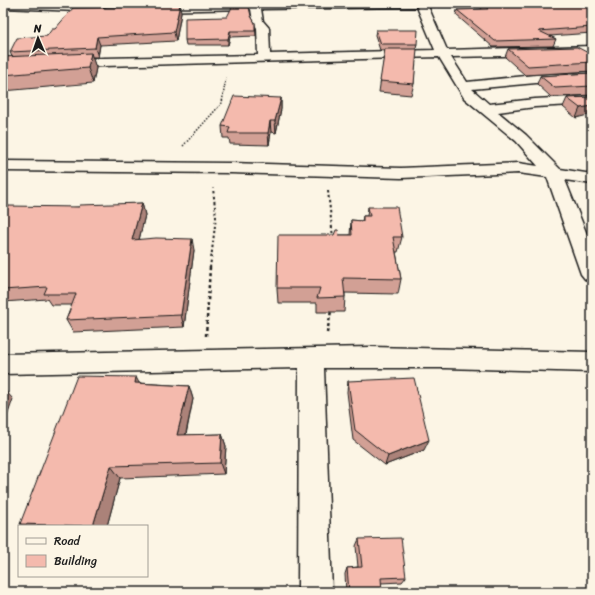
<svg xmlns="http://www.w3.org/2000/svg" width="595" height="595" font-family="Sriracha,sans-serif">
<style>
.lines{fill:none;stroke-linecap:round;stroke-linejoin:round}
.street-casing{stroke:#1c1c1c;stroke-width:3}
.path-far2{stroke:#1c1c1c;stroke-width:1.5;stroke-dasharray:1.5 1.5;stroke-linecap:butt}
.path-far1{stroke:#1c1c1c;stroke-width:2;stroke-dasharray:2.5 2.5;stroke-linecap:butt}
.path{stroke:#1c1c1c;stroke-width:2.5;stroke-dasharray:3 3;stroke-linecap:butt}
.street{fill:#fcf5e5;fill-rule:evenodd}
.wall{fill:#d2a095;stroke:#1c1c1c}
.shaded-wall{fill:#ab8279;stroke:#1c1c1c}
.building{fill:#f4baad;stroke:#1c1c1c}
</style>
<rect width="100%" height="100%" fill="#fcf5e5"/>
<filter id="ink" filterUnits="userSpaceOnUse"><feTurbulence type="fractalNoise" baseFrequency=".025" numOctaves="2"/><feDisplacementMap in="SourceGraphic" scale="8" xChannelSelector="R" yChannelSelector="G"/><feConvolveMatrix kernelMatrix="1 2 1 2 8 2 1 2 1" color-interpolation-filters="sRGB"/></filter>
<g filter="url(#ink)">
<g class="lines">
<defs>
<g id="street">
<path d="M3,3L102,6L107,9L102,12L3,8Z"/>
<path d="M269,3H460L455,6H428L447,50L592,46V54L451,57L467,82L536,75L592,72V80L536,83L472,89L489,104L535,99L592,96V104L535,107L498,112L526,135L560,169L592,174V184L565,180L592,247V282L585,279L581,274L547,177L518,173L401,178L231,173L3,171V161L231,163L401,168L518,163L538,166L516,141L464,98L439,57L104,66L3,71V63L104,58L258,55L257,28L253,21L251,9L150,11L145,8L150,5ZM417,7L435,50L270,54L269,28L263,21L261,9Z"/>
<path d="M371,347L592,352V372L445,368H324L332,592H298L299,368L3,374V354Z"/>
</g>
</defs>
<use href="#street" class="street-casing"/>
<path class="path-far2" d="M183,146L222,103L226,77"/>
<g class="path-far1">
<path d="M328,191L333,238"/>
<path d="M210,268L216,217L213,188"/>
</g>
<g class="path">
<path d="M327,333L331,311"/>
<path d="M206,336L210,267"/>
</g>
<use href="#street" class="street"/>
</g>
<g class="wall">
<path d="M478,3H592V33L550,36L556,39L553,46L493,47L456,15L457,10L482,9Z"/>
<path d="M181,13L176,41L100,45L98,57H92L96,68L93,83L3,91V57H12L10,52L47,36L55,29Z"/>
<path d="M251,16L255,23L256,36L230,37L228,45H186L185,40Z"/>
<path d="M376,30L417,44L416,49L414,84L411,95L379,92L385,50H380L375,35Z"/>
<path d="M508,49L592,55V71L525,75L505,57Z"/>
<path d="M592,73V95L551,97L537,84L540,76Z"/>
<path d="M592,97L576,118L563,107L567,98Z"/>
<path d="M281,98V109L276,133L271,132L269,145L230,144L229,138H223L222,126Z"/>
<path d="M142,203L145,215L139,240L194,250L184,327L73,332L66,320L72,305H51L47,299L3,302V213L79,207Z"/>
<path d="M368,207L402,237L398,252H396L401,279L398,294L345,293V297L344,312H317V303H278L277,288L339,235H350L351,220L362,221L363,216H367Z"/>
<path d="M348,381L424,450L385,465L353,440L347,392Z"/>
<path d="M139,383L189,386L193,399L186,435L222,434L226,446L224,474L120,478L107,526H23L20,524Z"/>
<path d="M359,539L406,577L402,582L381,583L382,592H346L345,574L347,568L358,567L356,546Z"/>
</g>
<g class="shaded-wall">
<path d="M180,4L181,13L176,41L174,32Z"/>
<path d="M230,31V37L228,45V39Z"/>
<path d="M97,37L100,45L98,57L95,48Z"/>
<path d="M91,53L96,68L93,83L88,68Z"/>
<path d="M281,98V109L276,133L275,121Z"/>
<path d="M592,106V114L576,118L580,108Z"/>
<path d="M270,121L271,132L269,145L268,133Z"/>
<path d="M142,203L145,215L136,252L132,240Z"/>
<path d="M192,239L194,250L184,327L181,315Z"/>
<path d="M136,377L143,391L135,383Z"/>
<path d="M189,386L193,399L183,447L177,435Z"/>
<path d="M3,388L13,399L3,428Z"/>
<path d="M222,434L226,446L224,474L220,463Z"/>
<path d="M429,440L424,450L385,465L388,456Z"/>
<path d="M111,466L120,478L107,526H93Z"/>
</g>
<g class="building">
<path d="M483,3H592V27L539,31L556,39L495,41L457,10L488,9Z"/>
<path d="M180,4L174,32L97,37L95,48L10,52L17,38L47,36L52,29H55L73,8L129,7L130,6Z"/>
<path d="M232,7H249L251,16L255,23V31H230L228,39L185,40V18L227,17Z"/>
<path d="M376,30H418L417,44H381Z"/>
<path d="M577,47L592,55V62L528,66L508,49Z"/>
<path d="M385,49H417L414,84L380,81Z"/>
<path d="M91,53L88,68L3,75V57Z"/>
<path d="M592,73V86L555,88L540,76Z"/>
<path d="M234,96L281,98L275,121H270L268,133H228L230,127L222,126Z"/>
<path d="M592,97V106L580,108L567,98Z"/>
<path d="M142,203L132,240L156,238L192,239L181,315L66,320L76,294H44L47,287L3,290V213L8,206L79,207L80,205Z"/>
<path d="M368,207H397L402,237H393L401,279L343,278L345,297L317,298L320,288H277L278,235H334L336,230H338L339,235H352L351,220L363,221V216H370Z"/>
<path d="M77,376L136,377L135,383L189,386L177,435L222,434L220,463L111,466L93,526L20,524Z"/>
<path d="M414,378L429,440L388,456L355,430L348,381Z"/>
<path d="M401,538L406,577L381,578L382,592H349L347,568L362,567L359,539Z"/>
</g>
</g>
<rect width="595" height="595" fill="none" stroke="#fcf5e5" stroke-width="16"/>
<rect x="8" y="8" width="579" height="579" fill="none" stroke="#1c1c1c" stroke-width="1.5" filter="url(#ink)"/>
<rect x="18" y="525" width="130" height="52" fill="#fcf5e5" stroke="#a29e95"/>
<rect x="26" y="538" width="20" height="6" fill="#fcf5e5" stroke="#a29e95"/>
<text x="54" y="545" font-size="12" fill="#1c1c1c">Road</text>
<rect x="26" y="555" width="20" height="12" fill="#f4baad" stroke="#a29e95"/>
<text x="54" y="565" font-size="12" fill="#1c1c1c">Building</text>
<g transform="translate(38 38) rotate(358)" stroke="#fcf5e5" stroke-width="3" paint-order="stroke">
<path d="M0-3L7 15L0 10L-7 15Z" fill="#1c1c1c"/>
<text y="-6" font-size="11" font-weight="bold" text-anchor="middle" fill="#1c1c1c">N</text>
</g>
</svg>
